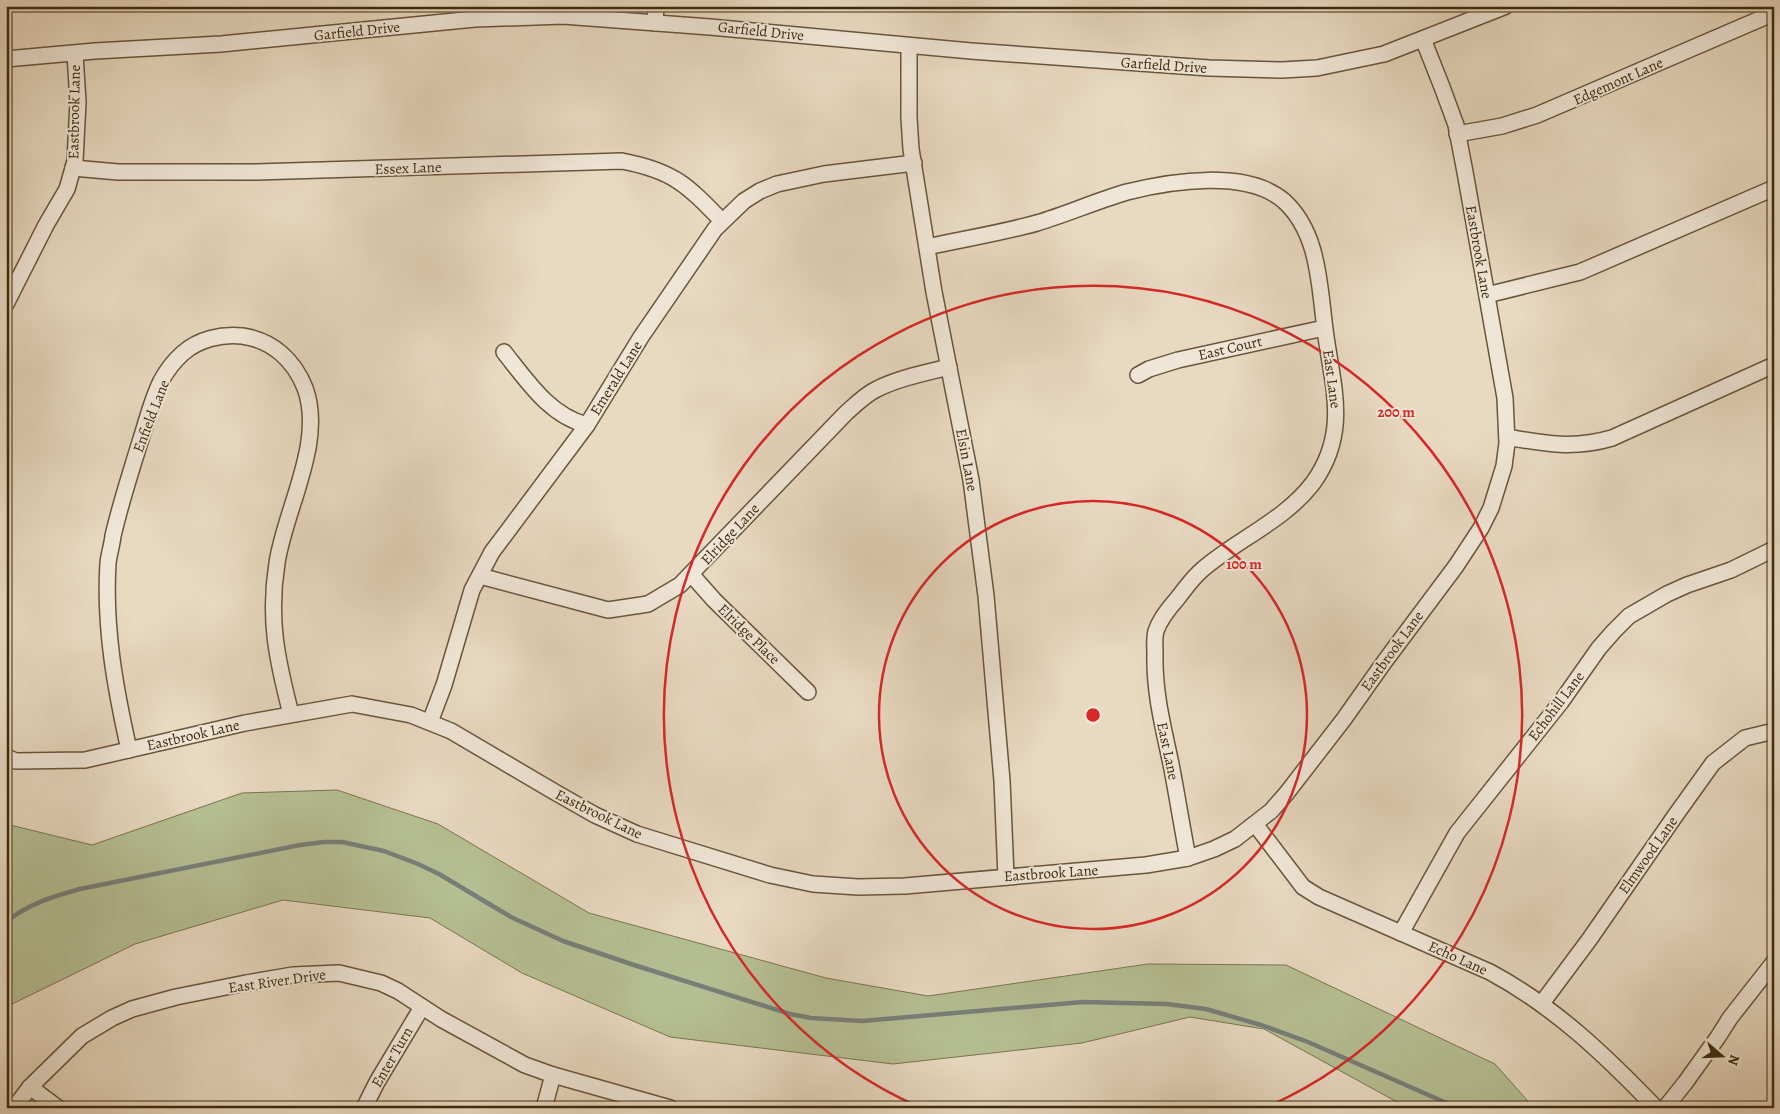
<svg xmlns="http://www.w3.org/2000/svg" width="1780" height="1114" font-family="Alegreya,serif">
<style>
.green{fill:#b5bf93;stroke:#7a7551}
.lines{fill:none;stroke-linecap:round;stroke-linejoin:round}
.stream{stroke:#787f79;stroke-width:4.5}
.minor-casing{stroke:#68563c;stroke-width:18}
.minor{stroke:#f0e6d7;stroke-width:15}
.ring{fill:none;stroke:#d62828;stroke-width:2.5}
.labels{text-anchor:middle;stroke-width:4;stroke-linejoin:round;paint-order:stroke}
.street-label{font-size:15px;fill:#3e2b0f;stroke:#f0e6d7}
.centre{fill:#d62828;stroke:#f0e6d7;stroke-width:2.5}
.ring-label{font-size:15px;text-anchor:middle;font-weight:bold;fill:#d62828;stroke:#f0e6d7;stroke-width:4;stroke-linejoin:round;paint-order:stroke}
</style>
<rect width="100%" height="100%" fill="#e8d9c1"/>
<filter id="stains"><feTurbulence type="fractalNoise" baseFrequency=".004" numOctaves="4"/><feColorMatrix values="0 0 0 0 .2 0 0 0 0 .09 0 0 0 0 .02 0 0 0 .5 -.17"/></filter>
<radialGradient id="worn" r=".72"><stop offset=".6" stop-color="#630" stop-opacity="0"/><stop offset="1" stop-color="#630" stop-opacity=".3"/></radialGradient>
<path class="green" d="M337,790L438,824L589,913L826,978L928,996L1148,964L1286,965L1495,1064L1534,1108H1408L1264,1029L1190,1017L1082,1043L893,1064L670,1037L522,973L430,918L283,900L135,944L6,1007V824L92,845L242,793Z"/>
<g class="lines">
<path class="stream" d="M6,922C28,904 54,896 80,889L300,845L324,842H342L384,851L418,864L439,874L511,917L563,941L634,965L790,1014L811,1018L862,1021L1083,1002L1167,1004L1206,1009L1261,1025L1308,1042L1458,1108"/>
<defs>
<g id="minor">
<path d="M655,23L656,6"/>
<path d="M909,46V118L911,149L934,292L971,480L986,596L1002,781L1006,877"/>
<path d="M6,59L95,51L221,44L475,19L563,16L710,27L971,51L1209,68L1282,70L1317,68L1384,54L1506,6"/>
<path d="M1457,134L1502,126L1537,115L1774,13"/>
<path d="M73,168L118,172H256L622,161C674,171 687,185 722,221"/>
<path d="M927,247C964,239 1001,233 1037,223C1067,214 1096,201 1127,192C1171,181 1247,169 1284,201C1317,231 1319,279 1324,321C1330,380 1352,429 1313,483C1285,520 1238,539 1203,569C1193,577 1185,589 1177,599C1169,608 1160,619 1156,631C1154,638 1155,647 1155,654C1154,692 1163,726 1171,764C1177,795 1182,827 1188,858"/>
<path d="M1487,295L1580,272L1774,188"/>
<path d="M6,304L46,225L67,189L75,161L78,102L75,54"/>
<path d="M504,352C527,381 550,416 587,425"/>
<path d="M1138,375L1149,369L1178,360L1324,328"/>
<path d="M1507,437C1545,444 1575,449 1612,438L1774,365"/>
<path d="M691,574L714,600L808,692"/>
<path d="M480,576L608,610L648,604L680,585L846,413C856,404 866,394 877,389C899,378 925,373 949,367"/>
<path d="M430,722L444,685L472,590L492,552L587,425L641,337L715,229L744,201L760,191L777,184L824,174L914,163"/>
<path d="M129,750C115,687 104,627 108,563C109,554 112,545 113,536C120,505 130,475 139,445C146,424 151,401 161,381C166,372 175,360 183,353C199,339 221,334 242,336C272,340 294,360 305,388C325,442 285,509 277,563C268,619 277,660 291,714"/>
<path d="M6,757L16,761L85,760L245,723L352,704L411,715L451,731L553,791L595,815L637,834L770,875L813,884L858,887L905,886L1146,865L1188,858L1214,849L1235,839L1271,811L1286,794L1344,719L1385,661L1456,566L1481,528L1491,508L1504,466L1507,443L1505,398L1465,172L1456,125L1442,87L1423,39"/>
<path d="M1255,824L1303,887L1319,897L1490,972C1555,1007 1605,1055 1656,1108"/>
<path d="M1401,933L1457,833L1561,702L1599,648L1614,631L1629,616L1667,594L1687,585L1731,570L1774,549"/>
<path d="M1542,1003L1589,940L1675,816L1713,763L1745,738L1774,731"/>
<path d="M30,1087L58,1108"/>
<path d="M14,1108L30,1087L82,1036L112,1018L132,1009L176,997L246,983L293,975L339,973L381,983L398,991L441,1019L525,1065L553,1075L670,1108"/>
<path d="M364,1108L377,1082L422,1007"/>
<path d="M544,1108L553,1075"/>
<path d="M1665,1108L1685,1083L1718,1037L1730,1018L1774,962"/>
</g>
</defs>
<use href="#minor" class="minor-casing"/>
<use href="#minor" class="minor"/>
</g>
<g class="ring">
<circle cx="1093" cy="715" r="214"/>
<path d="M919 1107A429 429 0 1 1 1267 1107"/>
</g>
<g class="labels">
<g class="street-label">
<text transform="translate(357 31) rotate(-6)" y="5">Garfield Drive</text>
<text transform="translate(761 31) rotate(6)" y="5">Garfield Drive</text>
<text transform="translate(1164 65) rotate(4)" y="5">Garfield Drive</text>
<text transform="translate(1618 81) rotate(-24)" y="5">Edgemont Lane</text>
<text transform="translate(74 112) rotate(-89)" y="5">Eastbrook Lane</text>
<text transform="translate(408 168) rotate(-2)" y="5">Essex Lane</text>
<text transform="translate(1479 252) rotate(80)" y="5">Eastbrook Lane</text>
<text transform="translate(1230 348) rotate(-13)" y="5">East Court</text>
<text transform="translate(616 378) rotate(-58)" y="5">Emerald Lane</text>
<text transform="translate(1332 379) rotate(82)" y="5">East Lane</text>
<text transform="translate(151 416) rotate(-69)" y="5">Enfield Lane</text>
<text transform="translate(967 460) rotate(79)" y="5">Elsin Lane</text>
<text transform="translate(730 534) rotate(-47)" y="5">Elridge Lane</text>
<text transform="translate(749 634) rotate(44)" y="5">Elridge Place</text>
<text transform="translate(1392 651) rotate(-54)" y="5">Eastbrook Lane</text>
<text transform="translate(1556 706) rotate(-53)" y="5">Echohill Lane</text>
<text transform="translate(193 735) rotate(-13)" y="5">Eastbrook Lane</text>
<text transform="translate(1168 751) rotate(78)" y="5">East Lane</text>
<text transform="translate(599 814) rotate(26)" y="5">Eastbrook Lane</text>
<text transform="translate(1648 855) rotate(-55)" y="5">Elmwood Lane</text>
<text transform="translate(1051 873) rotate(-4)" y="5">Eastbrook Lane</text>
<text transform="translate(1458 958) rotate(24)" y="5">Echo Lane</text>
<text transform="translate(277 981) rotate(-8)" y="5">East River Drive</text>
<text transform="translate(392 1057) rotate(-60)" y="5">Enter Turn</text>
</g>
</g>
<circle cx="1093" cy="715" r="8" class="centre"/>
<g class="ring-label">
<text x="1396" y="417">200 m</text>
<text x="1244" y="569">100 m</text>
</g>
<rect width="1780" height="1114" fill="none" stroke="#e8d9c1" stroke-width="25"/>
<rect x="8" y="8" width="1765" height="1099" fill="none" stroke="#3e2b0f" stroke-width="2.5"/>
<rect x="12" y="12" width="1755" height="1089" fill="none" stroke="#3e2b0f"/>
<g transform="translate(1722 1056) rotate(109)" stroke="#f0e6d7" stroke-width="4" paint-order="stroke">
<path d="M0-4L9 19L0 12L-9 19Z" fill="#3e2b0f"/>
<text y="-8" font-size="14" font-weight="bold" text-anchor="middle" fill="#3e2b0f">N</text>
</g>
<rect width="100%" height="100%" filter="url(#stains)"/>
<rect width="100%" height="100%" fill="url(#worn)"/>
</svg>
